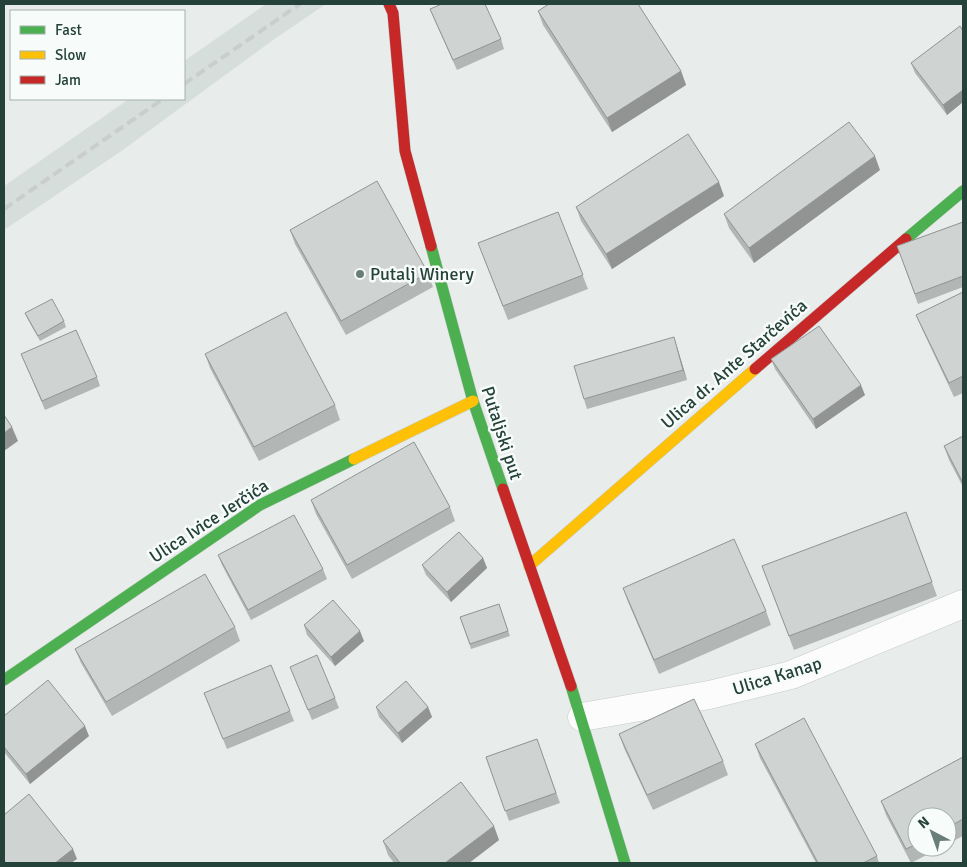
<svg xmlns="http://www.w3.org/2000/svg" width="967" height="867" font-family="Signika,sans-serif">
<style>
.built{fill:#d6dedb}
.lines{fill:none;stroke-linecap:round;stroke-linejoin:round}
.street-casing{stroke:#c5cac8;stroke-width:29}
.fast-casing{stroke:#c3cbc8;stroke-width:12}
.slow-casing{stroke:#c3cbc8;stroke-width:12}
.jam-casing{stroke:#c3cbc8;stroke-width:12}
.street{stroke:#fcfcfc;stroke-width:28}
.fast{stroke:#4caf50;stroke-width:11}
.slow{stroke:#ffc107;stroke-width:11}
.jam{stroke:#c62828;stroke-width:11}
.rail{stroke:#c9cdcc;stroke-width:4;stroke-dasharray:10 5;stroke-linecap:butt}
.wall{fill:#b2b6b5}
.shaded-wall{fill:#919493}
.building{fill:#cfd4d2;stroke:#919493}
.poi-dot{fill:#697e78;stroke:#f7fbf9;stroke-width:2}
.labels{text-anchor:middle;stroke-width:5;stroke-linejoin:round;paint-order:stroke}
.poi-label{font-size:18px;fill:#24423a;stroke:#f7fbf9;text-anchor:start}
.street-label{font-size:18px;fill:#24423a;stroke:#f7fbf9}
</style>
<rect width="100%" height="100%" fill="#e8edeb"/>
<path class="built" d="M266,4H326L276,38L120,152L4,230V186L129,99H184V61Z"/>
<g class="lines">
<defs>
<path id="street" d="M582,717L709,695L791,675L963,604"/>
<g id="fast">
<path d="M906,239L963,191"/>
<path d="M431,246L473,401L503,489"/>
<path d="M4,680L260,505L354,459"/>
<path d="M571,686L625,863"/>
</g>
<g id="slow">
<path d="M354,459L473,401"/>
<path d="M529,566L755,369"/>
</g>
<g id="jam">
<path d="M389,4L393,13L405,151L431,246"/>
<path d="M755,369L906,239"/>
<path d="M503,489L571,686"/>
</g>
</defs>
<use href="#street" class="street-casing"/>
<use href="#fast" class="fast-casing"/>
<use href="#slow" class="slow-casing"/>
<use href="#jam" class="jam-casing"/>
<use href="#street" class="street"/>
<use href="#fast" class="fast"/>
<use href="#slow" class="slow"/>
<use href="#jam" class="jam"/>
<g class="rail">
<path d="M184,84L300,4"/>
<path d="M4,209L163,99"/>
</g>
</g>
<g class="wall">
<path d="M430,9L501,39L504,49L457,70L434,19Z"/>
<path d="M538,11L681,71L686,85L612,132L543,25Z"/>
<path d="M963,31V102L947,115L915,73L911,63Z"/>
<path d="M880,170L754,263L729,228L724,214Z"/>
<path d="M724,196L612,269L581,221L576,207Z"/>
<path d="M558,212L588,289L508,320L478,243Z"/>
<path d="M963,222V287L918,304L897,246Z"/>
<path d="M290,230L428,273L433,287L346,335L295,244Z"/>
<path d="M963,292V393L954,397L922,329L916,315Z"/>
<path d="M25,313L64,321L66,327L40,341L27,318Z"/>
<path d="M677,347L687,380L587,409L584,399Z"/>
<path d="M21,354L97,377L100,386L45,410Z"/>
<path d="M205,354L335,405L340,420L259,461L210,368Z"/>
<path d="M771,359L865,395L816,429L775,369Z"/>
<path d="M963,436V487L949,460L944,446Z"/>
<path d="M311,500L450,507L455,521L352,579L316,514Z"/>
<path d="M906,512L937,596L794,650L762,566Z"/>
<path d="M218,555L323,569L327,579L251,620L222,565Z"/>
<path d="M483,558L487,568L451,602L426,575L422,565Z"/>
<path d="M623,588L766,611L771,625L659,674L628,602Z"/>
<path d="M499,604L510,636L471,649L460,617Z"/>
<path d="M304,625L364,641L335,666L307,635Z"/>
<path d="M235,627L240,641L112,716L81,663L75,649Z"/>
<path d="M290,667L335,698L339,708L312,720Z"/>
<path d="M204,693L290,711L294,721L227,749Z"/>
<path d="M376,707H428L432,717L402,743L379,717Z"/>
<path d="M4,716L89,736L30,784L4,752Z"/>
<path d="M619,734L723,761L728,775L653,810L624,748Z"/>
<path d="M537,739L560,803L509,821L486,757Z"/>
<path d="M755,744L877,856L879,863H816L760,758Z"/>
<path d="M963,757V836L947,844V817H917V847H942L911,863L886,815L881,801Z"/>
<path d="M499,840L469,863H394L388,855L383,841Z"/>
</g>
<g class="shaded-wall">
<path d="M681,71L686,85L612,132L607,118Z"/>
<path d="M963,90V102L947,115L943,105Z"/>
<path d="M875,156L880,170L754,263L749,248Z"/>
<path d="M719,182L724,196L612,269L606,254Z"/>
<path d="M674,337L677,347L687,380L683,370Z"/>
<path d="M861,385L865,395L816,429L813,419Z"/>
<path d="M12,427L18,441L4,451V433Z"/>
<path d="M483,558L487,568L451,602L447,592Z"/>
<path d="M360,631L364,641L335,666L331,657Z"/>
<path d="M428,707L432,717L402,743L398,733Z"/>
<path d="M85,726L89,736L30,784L26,774Z"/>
<path d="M494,826L499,840L469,863H445Z"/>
<path d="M73,849L77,859L71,863H55Z"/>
</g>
<g class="building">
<path d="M442,4H485L501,39L453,60L430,9Z"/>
<path d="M549,4H638L681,71L607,118L538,11Z"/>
<path d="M960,26L963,31V90L943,105L911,63Z"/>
<path d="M849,122L875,156L749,248L724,214Z"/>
<path d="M688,134L719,182L606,254L576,207Z"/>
<path d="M377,181L428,273L341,321L290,230Z"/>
<path d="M558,212L583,275L503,306L478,243Z"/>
<path d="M963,222V276L915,294L897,246Z"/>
<path d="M963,292V376L949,383L916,315Z"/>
<path d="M52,299L64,321L38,336L25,313Z"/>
<path d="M286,312L335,405L254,447L205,354Z"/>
<path d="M819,326L861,385L813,419L771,359Z"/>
<path d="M76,330L97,377L42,401L21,354Z"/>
<path d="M674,337L683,370L584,399L574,366Z"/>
<path d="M4,415L12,427L4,433Z"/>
<path d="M963,436V483L944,446Z"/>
<path d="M414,442L450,507L347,565L311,500Z"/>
<path d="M906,512L932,582L789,636L762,566Z"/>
<path d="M294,515L323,569L248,610L218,555Z"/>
<path d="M459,532L483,558L447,592L422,565Z"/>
<path d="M734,539L766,611L654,660L623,588Z"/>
<path d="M205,574L235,627L106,702L75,649Z"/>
<path d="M333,600L360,631L331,657L304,625Z"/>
<path d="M499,604L508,631L470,644L460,617Z"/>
<path d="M317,655L335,698L308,710L290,667Z"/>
<path d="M271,665L290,711L223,739L204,693Z"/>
<path d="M48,680L85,726L26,774L4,747V716Z"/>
<path d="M406,681L428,707L398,733L376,707Z"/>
<path d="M694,699L723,761L647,795L619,734Z"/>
<path d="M804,718L877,856L863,863H818L755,744Z"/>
<path d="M537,739L556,793L505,811L486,757Z"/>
<path d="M963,757V819L947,828V817H917V844L906,849L881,801Z"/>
<path d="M461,782L494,826L445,863H400L383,841Z"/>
<path d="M29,794L73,849L55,863H6L4,860V815Z"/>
</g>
<circle class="poi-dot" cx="360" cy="274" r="5"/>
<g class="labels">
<g class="poi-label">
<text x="370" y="280">Putalj Winery</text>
</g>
<g class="street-label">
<text transform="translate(734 364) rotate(-41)" y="6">Ulica dr. Ante Starčevića</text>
<text transform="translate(502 433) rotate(72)" y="6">Putaljski put</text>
<text transform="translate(209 521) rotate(-33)" y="6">Ulica Ivice Jerčića</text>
<text transform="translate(777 676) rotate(-17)" y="6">Ulica Kanap</text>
</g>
</g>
<rect width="967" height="867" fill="none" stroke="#24423a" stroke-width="10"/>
<rect x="10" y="10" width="175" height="90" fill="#f7fbf9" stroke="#a3b1ad"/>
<rect x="20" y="26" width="25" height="8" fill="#4caf50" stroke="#a3b1ad"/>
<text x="55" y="35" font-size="15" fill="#24423a">Fast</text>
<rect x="20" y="51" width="25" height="8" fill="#ffc107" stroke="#a3b1ad"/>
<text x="55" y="60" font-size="15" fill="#24423a">Slow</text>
<rect x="20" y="76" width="25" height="8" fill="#c62828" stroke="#a3b1ad"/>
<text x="55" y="85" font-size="15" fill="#24423a">Jam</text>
<g transform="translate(932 832) rotate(319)"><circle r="24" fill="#f7fbf9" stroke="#a3b1ad"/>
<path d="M0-4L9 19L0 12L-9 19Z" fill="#697e78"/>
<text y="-8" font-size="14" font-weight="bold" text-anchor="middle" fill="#24423a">N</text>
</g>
</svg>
